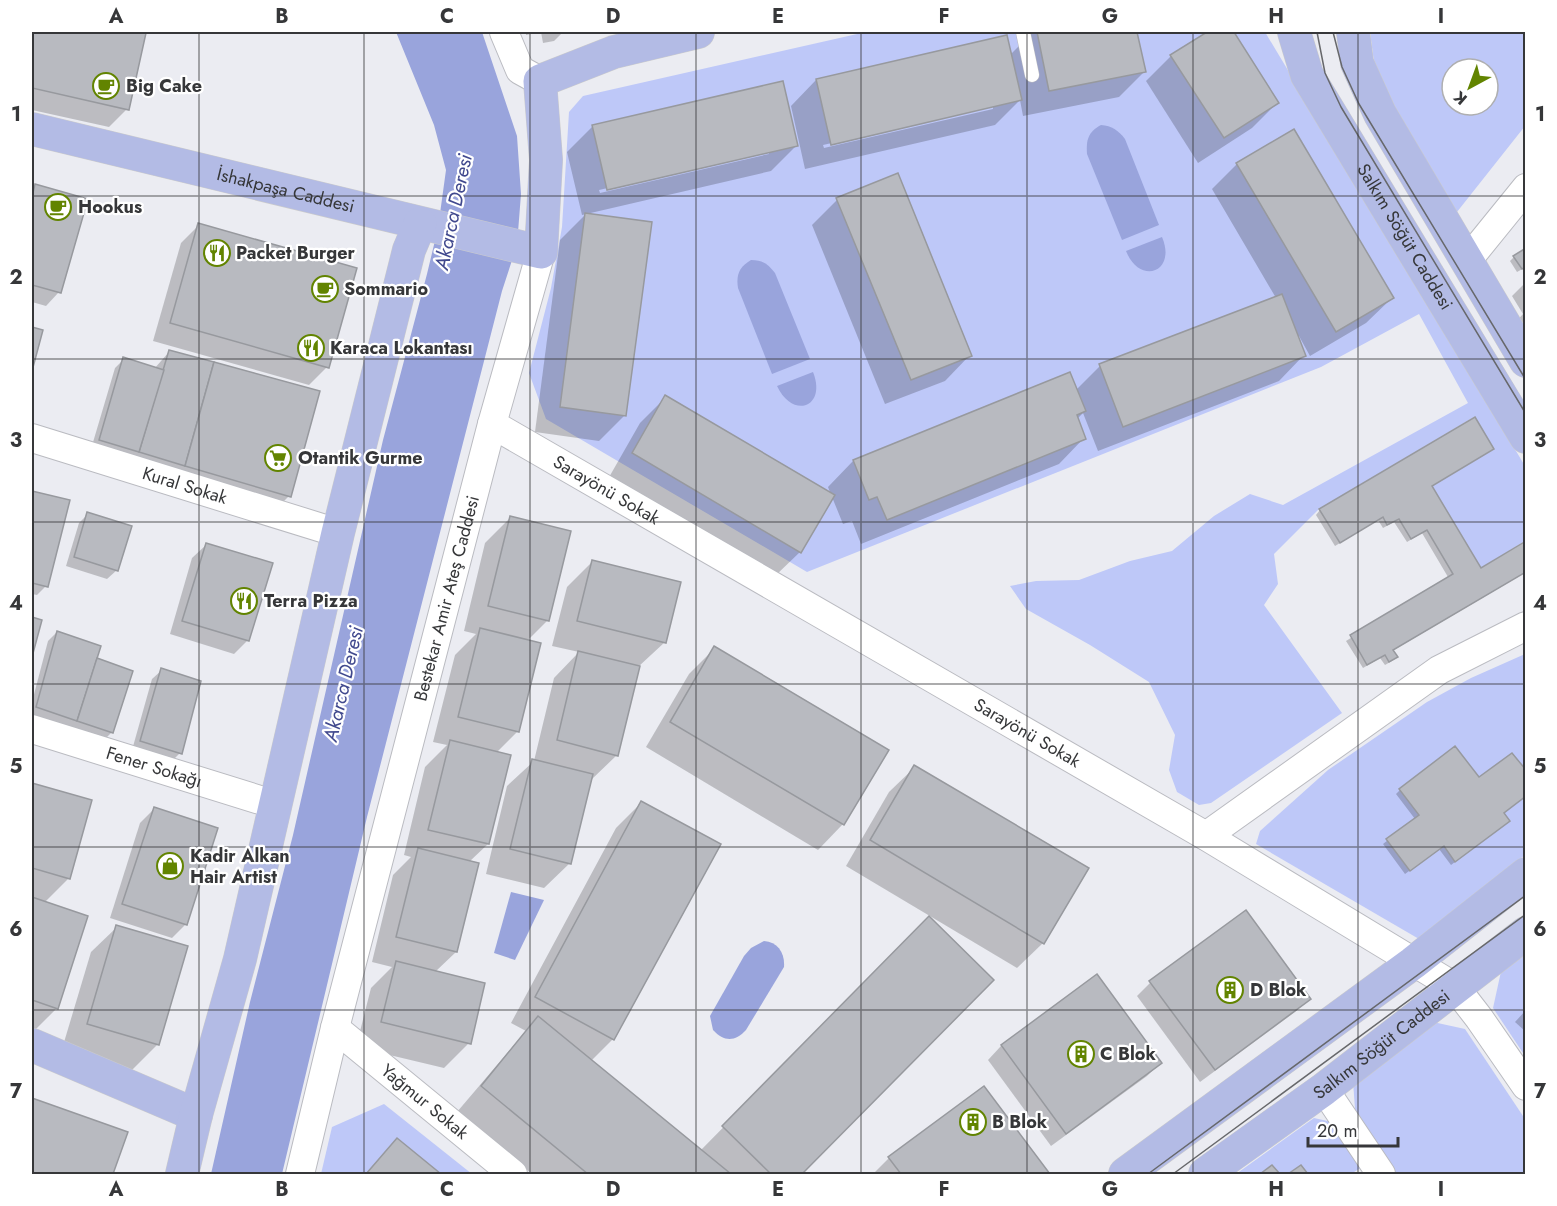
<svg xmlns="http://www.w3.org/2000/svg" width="1557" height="1206" font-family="Jost,sans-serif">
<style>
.green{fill:#bec8f8;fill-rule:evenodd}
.water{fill:#99a4dc}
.shadow{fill:#0003;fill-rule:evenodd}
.building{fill:#b8bac0;stroke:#97999e;stroke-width:1.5}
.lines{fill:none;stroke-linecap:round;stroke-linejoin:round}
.service-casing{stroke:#babbc1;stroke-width:15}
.minor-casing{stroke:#babbc1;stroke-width:30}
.primary-casing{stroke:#cbcbcc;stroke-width:34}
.service{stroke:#fff;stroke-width:14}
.minor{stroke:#fff;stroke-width:28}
.primary{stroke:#b3bbe5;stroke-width:33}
.tram{stroke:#67686b;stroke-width:1.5}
.grid{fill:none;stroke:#363739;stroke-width:1.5;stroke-opacity:0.55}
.labels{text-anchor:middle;stroke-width:4.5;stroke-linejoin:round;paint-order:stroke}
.poi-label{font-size:18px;font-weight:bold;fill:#363739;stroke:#fff;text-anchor:start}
.street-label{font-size:18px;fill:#363739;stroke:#fff}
.water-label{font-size:20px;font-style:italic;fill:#41498e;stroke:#fff}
.neatline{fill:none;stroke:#363739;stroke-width:2}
.grid-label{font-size:20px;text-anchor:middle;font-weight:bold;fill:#363739}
</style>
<rect width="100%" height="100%" fill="#ebecf2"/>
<g class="green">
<path d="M866,32H1265L1525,466V541L1481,568L1432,486L1494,449L1474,417L1319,509L1274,554L1278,584L1264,605L1342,713L1211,803L1199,805L1177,792L1169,770L1175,735L1149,682L1090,645L1026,609L1010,586L1036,581L1079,580L1130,561L1172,551L1214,516L1250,494L1283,505L1468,403L1419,314L1321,367L807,572L546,419L529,373L551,288L562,227L569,112L583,96Z"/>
<path d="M1370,32H1525V126L1453,217L1377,85ZM1452,69H1488V105H1452Z"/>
<path d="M1525,654V855L1419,939L1256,844L1260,831L1328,770L1427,702L1471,678Z"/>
<path d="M1525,949V1056L1493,1008L1502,967Z"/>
<path d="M1433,1022L1465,1029L1525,1119V1174H1397L1355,1109L1353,1081Z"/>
<path d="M384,1104L472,1174H321L332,1127Z"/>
<path d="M1314,1118L1332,1122L1362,1167L1351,1174H1236Z"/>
</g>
<g class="water">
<path d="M396,32H482L517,136L521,194L517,245L502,291L367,817L282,1174H211L250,1002L293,835L383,440L427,274L438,228L446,170L434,125Z"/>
<path d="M1101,125C1112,126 1118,130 1125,139L1159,225L1122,240L1087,154C1086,140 1088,132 1101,125Z"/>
<path d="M1162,237C1177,272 1140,286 1126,251Z"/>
<path d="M751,260C763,260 768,264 775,273L810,359L772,374L738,288C736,275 739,267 751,260Z"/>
<path d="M813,372C827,407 793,420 777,386Z"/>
<path d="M511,892L544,900L515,960L494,953Z"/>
<path d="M764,941C778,942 785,953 784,967L746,1030C735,1042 724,1042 713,1030L710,1016L744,956L751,948Z"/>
</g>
<g class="shadow">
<path d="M32,32H133L144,34L127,109L109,127L32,110Z"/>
<path d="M526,32H563L554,41L543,43L541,32L526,35Z"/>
<path d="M1033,32H1136L1144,72L1119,97L1023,116L1020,100L995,125L805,169L791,106L816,80L1005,37L1010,55ZM993,106V109L824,148L823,145Z"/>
<path d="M1210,32H1232L1277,103L1252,128L1198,163L1146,81L1171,56Z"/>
<path d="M593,126L796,146L771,171L582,215L567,152ZM769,151V154L600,193L599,190Z"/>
<path d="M1237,164L1392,298L1366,323L1310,356L1299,336L1297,337L1304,355L1279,381L1098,451L1083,413L1077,419L1084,438L1059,464L861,544L852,521L843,524L832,497L800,552L774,577L608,479L640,423L666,397L831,495L828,487L853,461L1069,374L1076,390L1100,366L1276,298L1212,189Z"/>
<path d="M36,186L59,292L46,306L32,302V190Z"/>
<path d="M837,200L970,355L945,381L885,404L812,225Z"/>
<path d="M586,214L625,415L599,441L535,432L560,240Z"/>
<path d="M199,225L327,367L309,385L153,341L181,243Z"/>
<path d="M1514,257L1526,267L1517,272L1510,261Z"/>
<path d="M1526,282V344L1514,324L1523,314L1512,296Z"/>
<path d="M169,352L289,496L275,510L91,449L115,368L124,359L154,369Z"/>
<path d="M1492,449L1430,487L1480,570L1526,572L1392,651L1396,657L1392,661L1385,665L1380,658L1363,668L1346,641L1448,577L1422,533L1407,542L1394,522L1383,528L1378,520L1335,546L1316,515L1320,510Z"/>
<path d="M32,492L68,501L46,586L37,595L32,594Z"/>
<path d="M88,514L117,570L107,579L66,566L79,523Z"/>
<path d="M510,518L548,620L527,641L518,731L496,753L488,844L469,862L456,952L435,972L469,1043L444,1068L356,1047L371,988L392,967L372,962L393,875L411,857L404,855L425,767L447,745L433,742L455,655L476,634L464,631L485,543Z"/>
<path d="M206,545L248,640L234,654L170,634L192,558Z"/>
<path d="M592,562L665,642L638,667L617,755L591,780L570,863L544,888L486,874L507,786L534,761L554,678L579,652L552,646L567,587Z"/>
<path d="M57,632L95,659L112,732L103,741L32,718V702L48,641Z"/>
<path d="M715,648L843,824L818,850L646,747L689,674Z"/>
<path d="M162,670L180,753L171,762L132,750L152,679Z"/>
<path d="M915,767L1043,943L1017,968L846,866L889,792Z"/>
<path d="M32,784L90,801L69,878L44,903L57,1008L32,1033Z"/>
<path d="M1400,790L1502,813L1504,825L1451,865L1439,849L1405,874L1383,844L1415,819L1396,794Z"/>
<path d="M641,803L613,1039L591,1061L700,1151L929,918L992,980L800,1174H532L457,1112L526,1031L511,1023L616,828Z"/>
<path d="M154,809L186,924L172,938L110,918L140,823Z"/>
<path d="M117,927L158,1044L132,1070L62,1049L91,952Z"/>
<path d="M1097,976L1160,1063L1147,1076L1051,1146L988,1060L1001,1046Z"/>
<path d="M1150,983L1309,999L1295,1012L1200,1082L1137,996Z"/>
<path d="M1526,1010V1032L1515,1022Z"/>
<path d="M984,1088L1048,1174H877L875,1172L889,1158Z"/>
<path d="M32,1099L126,1133L111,1174H32Z"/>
<path d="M397,1140L439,1174H365Z"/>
</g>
<g class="building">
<path d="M32,32L146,33L129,110L32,88Z"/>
<path d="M1037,32H1137L1146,72L1049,91Z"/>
<path d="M1207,32H1234L1279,103L1224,138L1170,55Z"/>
<path d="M1007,35L1022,100L831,145L816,79Z"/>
<path d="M783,81L798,146L607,190L592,125Z"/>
<path d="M1294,129L1394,298L1336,332L1236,163Z"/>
<path d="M898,173L972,356L911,380L836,198Z"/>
<path d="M35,184L88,199L61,293L32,285V197Z"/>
<path d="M585,213L652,222L626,416L560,407Z"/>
<path d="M198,223L357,268L329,368L170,323Z"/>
<path d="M1526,248V267L1522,269L1513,256Z"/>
<path d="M1282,294L1306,356L1123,427L1099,364Z"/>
<path d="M32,327L43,330L32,371Z"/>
<path d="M169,350L214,362L185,466L139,452Z"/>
<path d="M123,357L164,370L139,452L99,440Z"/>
<path d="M214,362L320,391L291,497L185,466Z"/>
<path d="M1070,372L1086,411L1077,415L1086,439L887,520L877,497L869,500L853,460Z"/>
<path d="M665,395L835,495L801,553L632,453Z"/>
<path d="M1475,417L1494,449L1432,486L1481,568L1526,541V572L1393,650L1398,657L1389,662L1385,655L1367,665L1350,635L1453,574L1427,530L1411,539L1399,519L1387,525L1383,517L1340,543L1319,509Z"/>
<path d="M32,491L70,500L48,587L32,583Z"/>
<path d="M87,512L132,526L118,571L74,557Z"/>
<path d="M510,516L571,531L549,621L488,606Z"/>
<path d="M206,543L273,563L249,641L182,621Z"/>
<path d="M592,560L681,582L666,643L577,621Z"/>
<path d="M32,617L42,620L32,657Z"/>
<path d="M480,628L541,643L519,732L458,717Z"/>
<path d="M57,631L101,646L77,721L36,707Z"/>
<path d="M714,646L889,750L844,825L670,722Z"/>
<path d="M578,651L640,666L618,756L557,740Z"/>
<path d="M97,658L133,671L113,733L77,721Z"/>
<path d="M161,668L201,681L182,754L140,741Z"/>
<path d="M450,740L511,755L489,844L428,830Z"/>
<path d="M1455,746L1479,777L1512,753L1526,770V796L1504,813L1510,821L1455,862L1444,846L1410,871L1386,839L1419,815L1399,789Z"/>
<path d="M532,759L593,774L571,864L510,849Z"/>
<path d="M914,765L1089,868L1044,944L870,840Z"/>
<path d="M32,783L92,800L70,879L32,868Z"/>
<path d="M641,801L721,844L614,1040L535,997Z"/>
<path d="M154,807L218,828L187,925L122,904Z"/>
<path d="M418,848L479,863L457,952L396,937Z"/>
<path d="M32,897L88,916L58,1009L32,1000Z"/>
<path d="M1246,910L1311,999L1215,1070L1149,981Z"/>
<path d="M929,916L994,980L802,1174H771L722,1126Z"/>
<path d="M116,925L188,946L159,1045L87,1024Z"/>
<path d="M396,961L485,983L471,1044L381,1022Z"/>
<path d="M1097,974L1162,1063L1066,1134L1001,1045Z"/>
<path d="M538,1016L731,1174H588L481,1086Z"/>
<path d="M984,1086L1050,1174H901L888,1157Z"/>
<path d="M32,1098L128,1132L113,1174H32Z"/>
<path d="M397,1138L441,1174H366Z"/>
<path d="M1272,1165L1280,1174H1260Z"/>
<path d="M1301,1165L1308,1174H1288Z"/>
</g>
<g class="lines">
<defs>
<path id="service" d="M1023,32L1032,75"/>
<g id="minor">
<path d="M504,32L520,70L540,81"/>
<path d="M1466,262L1526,188"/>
<path id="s1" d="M492,424L1206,836L1455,987L1479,1018L1526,1086"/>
<path id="s2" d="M32,438L338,533"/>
<path id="s3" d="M32,729L276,805"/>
<path d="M1206,836L1439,670L1526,626"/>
<path id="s4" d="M335,1028L513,1174"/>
<path d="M1324,1089L1381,1174"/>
<path id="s5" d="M300,1174L335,1028L492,424L541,252"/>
</g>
<g id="primary">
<path id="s6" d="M1294,32L1307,75L1526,437"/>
<path d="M1353,32L1357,63L1380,114L1526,361"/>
<path id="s7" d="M32,129L541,252L546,160L540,81L614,52L698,32"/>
<path d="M32,1045L196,1115"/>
<path d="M182,1174L196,1115L240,959L338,533L409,250L420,224"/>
<path d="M1125,1174L1413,963L1526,874"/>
<path id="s8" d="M1205,1174L1324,1089L1526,933"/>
</g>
</defs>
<use href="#service" class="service-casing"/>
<use href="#minor" class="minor-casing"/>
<use href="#primary" class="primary-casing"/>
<use href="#service" class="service"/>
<use href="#minor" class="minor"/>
<use href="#primary" class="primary"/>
<g class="tram">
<path d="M1317,32L1325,73L1341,107L1526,414"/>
<path d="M1333,32L1342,67L1359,104L1526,380"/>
<path d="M1148,1174L1526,895"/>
<path d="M1173,1174L1526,914"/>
</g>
</g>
<path class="grid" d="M199,32V1174M364,32V1174M530,32V1174M696,32V1174M861,32V1174M1027,32V1174M1193,32V1174M1358,32V1174M32,196H1526M32,359H1526M32,522H1526M32,684H1526M32,847H1526M32,1010H1526"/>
<defs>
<symbol id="cafe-ring" viewBox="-11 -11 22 22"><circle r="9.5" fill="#fff" stroke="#628400" stroke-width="1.5"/><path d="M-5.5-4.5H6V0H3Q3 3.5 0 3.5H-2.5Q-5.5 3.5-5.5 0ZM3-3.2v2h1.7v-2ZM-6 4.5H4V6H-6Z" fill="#628400"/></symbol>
<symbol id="restaurant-ring" viewBox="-11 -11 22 22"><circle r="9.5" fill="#fff" stroke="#628400" stroke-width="1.5"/><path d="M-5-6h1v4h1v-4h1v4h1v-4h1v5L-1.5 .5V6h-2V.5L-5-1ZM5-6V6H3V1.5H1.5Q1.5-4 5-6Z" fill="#628400"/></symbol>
<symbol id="supermarket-ring" viewBox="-11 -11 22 22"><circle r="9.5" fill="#fff" stroke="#628400" stroke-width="1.5"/><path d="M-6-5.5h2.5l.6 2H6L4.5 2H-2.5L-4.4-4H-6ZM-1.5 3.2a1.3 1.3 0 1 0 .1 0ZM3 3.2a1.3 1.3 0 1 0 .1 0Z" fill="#628400"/></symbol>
<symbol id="shop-ring" viewBox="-11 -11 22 22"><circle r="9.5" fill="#fff" stroke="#628400" stroke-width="1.5"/><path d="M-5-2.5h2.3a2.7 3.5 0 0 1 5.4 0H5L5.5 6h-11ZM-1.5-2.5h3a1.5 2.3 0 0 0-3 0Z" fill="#628400"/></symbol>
<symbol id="building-ring" viewBox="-11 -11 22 22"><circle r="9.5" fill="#fff" stroke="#628400" stroke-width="1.5"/><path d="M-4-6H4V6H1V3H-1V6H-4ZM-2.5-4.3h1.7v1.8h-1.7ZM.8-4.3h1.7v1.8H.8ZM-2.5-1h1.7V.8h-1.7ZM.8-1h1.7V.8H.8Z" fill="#628400"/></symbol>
</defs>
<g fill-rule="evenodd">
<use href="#cafe-ring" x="91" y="71" width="30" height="30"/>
<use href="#cafe-ring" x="43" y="192" width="30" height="30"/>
<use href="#restaurant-ring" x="202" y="238" width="30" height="30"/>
<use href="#cafe-ring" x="310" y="274" width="30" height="30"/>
<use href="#restaurant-ring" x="296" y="333" width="30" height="30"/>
<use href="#supermarket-ring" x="263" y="443" width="30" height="30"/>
<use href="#restaurant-ring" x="229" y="586" width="30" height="30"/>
<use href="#shop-ring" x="155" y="851" width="30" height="30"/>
<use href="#building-ring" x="1215" y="975" width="30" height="30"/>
<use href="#building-ring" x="1066" y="1039" width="30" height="30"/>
<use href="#building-ring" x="958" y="1107" width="30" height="30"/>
</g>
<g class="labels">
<g class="poi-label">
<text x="126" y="92">Big Cake</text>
<text x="78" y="213">Hookus</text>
<text x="236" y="259">Packet Burger</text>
<text x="344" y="295">Sommario</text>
<text x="330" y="354">Karaca Lokantası</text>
<text x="298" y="464">Otantik Gurme</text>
<text x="264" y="607">Terra Pizza</text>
<text x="190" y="862">Kadir Alkan<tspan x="190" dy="21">Hair Artist</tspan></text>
<text x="1250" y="996">D Blok</text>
<text x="1100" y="1060">C Blok</text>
<text x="992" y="1128">B Blok</text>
</g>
<g class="street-label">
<text dy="6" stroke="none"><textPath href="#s7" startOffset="261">İshakpaşa Caddesi</textPath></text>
<text dy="6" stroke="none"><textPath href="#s6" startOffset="234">Salkım Söğüt Caddesi</textPath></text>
<text dy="6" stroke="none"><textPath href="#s2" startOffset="160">Kural Sokak</textPath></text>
<text dy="6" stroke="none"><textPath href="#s1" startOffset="132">Sarayönü Sokak</textPath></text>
<text dy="6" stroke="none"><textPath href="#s5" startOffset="594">Bestekar Amir Ateş Caddesi</textPath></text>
<text dy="6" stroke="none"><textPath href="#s1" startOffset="618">Sarayönü Sokak</textPath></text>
<text dy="6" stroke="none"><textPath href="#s3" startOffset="128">Fener Sokağı</textPath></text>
<text dy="6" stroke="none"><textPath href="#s8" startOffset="219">Salkım Söğüt Caddesi</textPath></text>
<text dy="6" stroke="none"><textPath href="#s4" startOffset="116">Yağmur Sokak</textPath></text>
</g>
<g class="water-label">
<text transform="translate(453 212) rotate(-78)" y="7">Akarca Deresi</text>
<text transform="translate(343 684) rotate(-77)" y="7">Akarca Deresi</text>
</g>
</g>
<rect width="1557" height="1206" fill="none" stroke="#ffffff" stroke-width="66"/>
<g transform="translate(1470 87) rotate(221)"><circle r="28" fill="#ffffff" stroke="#afafb0" stroke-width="1.5"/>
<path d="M0-4.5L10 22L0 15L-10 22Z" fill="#628400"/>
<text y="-9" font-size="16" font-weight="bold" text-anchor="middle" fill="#363739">K</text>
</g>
<path d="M1308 1137v9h90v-9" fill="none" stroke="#363739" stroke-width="3"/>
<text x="1317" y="1137" font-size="18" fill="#363739" stroke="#ffffff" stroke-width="4.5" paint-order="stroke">20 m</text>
<rect x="33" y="33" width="1491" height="1140" class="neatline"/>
<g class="grid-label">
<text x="116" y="23">A</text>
<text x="282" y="23">B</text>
<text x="447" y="23">C</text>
<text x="613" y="23">D</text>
<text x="778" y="23">E</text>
<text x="944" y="23">F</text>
<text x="1110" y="23">G</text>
<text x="1276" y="23">H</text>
<text x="1441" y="23">I</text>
<text x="16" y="121">1</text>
<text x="1540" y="121">1</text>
<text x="16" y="284">2</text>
<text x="1540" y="284">2</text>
<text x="16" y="447">3</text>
<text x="1540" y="447">3</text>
<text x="16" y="610">4</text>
<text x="1540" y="610">4</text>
<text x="16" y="773">5</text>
<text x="1540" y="773">5</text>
<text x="16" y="936">6</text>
<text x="1540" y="936">6</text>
<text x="16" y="1098">7</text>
<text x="1540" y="1098">7</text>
<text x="116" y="1196">A</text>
<text x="282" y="1196">B</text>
<text x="447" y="1196">C</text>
<text x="613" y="1196">D</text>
<text x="778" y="1196">E</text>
<text x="944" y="1196">F</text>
<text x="1110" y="1196">G</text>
<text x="1276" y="1196">H</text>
<text x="1441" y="1196">I</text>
</g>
</svg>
